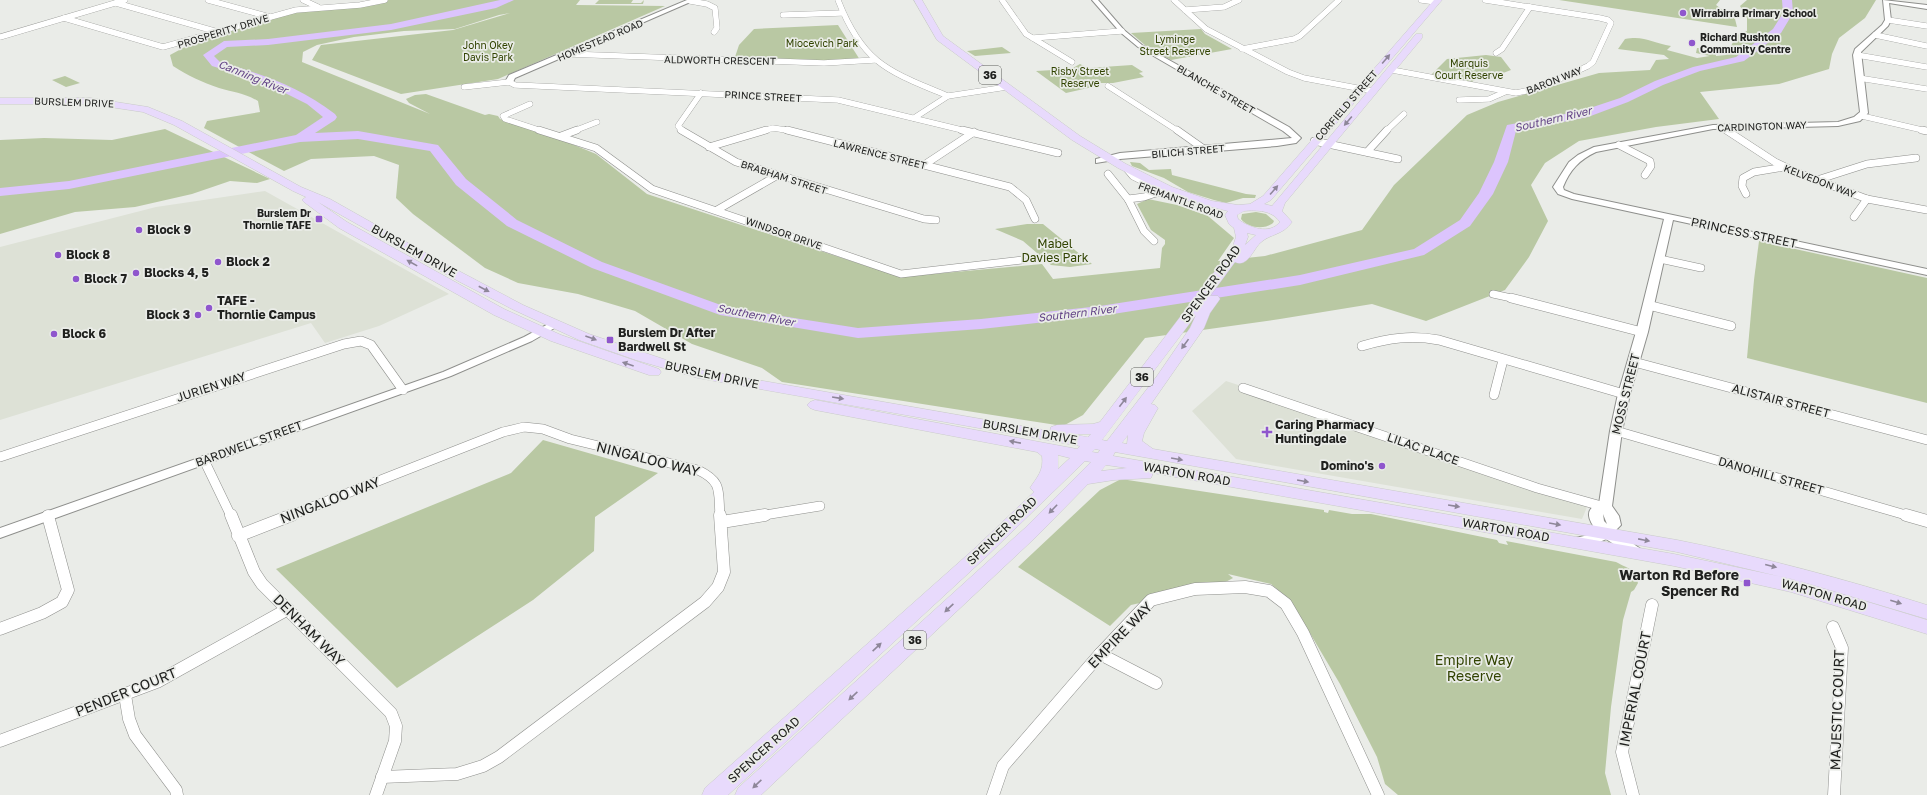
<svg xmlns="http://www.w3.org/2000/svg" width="1927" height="795" font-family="'Golos Text',sans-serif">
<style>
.built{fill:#dde1d6}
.green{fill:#b9c8a3}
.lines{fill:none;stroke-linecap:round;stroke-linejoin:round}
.river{fill:#dcc4fd;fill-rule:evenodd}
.minor-far3-casing{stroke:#8e8f8c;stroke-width:6}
.minor-far2-casing{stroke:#8e8f8c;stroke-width:8}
.minor-far1-casing{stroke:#8e8f8c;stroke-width:10}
.minor-casing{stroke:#8e8f8c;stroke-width:13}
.tertiary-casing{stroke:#8e8f8c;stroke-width:2}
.primary-casing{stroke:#c9cac9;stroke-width:1}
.minor-far3{stroke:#fff;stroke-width:5.5}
.minor-far2{stroke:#fff;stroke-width:7}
.minor-far1{stroke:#fff;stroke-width:9}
.minor{stroke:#fff;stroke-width:12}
.tertiary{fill:#fff;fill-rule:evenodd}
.primary{fill:#e8dafc;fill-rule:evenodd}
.oneway{fill:#8e8799}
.poi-dot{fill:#8f56cd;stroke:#eaece8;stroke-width:1.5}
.labels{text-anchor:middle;stroke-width:3.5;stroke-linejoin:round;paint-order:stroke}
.far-poi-label{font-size:10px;font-weight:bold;fill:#20211f;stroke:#eaece8;text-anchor:start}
.far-street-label{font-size:10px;fill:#20211f;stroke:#eaece8}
.far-park-label{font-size:10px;fill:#314301;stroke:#eaece8}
.shield{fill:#eaece8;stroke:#5d5e5b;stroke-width:1}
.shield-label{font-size:11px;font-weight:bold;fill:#20211f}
.far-water-label{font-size:11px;font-style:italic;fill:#624286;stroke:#eaece8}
.poi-label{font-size:12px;font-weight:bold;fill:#20211f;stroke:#eaece8;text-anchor:start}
.street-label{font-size:12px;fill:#20211f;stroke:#eaece8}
.park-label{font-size:12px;fill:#314301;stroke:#eaece8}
.near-street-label{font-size:14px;fill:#20211f;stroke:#eaece8}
.near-poi-label{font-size:14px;font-weight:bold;fill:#20211f;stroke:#eaece8;text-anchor:end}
.near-park-label{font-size:14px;fill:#314301;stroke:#eaece8}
</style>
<rect width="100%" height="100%" fill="#eaece8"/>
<g class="built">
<path d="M265,191L449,294L379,326L325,343L311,323L0,420V247L156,207Z"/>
<path d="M1226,381L1364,426L1370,435L1587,507L1582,519L1236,459L1192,411Z"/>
</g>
<g class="green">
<path d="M388,0H580L576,5L665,6L498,79L401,94L312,60L321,45L453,30L510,13L499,15L455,29L404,31L354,37L317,45L303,52L302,62L430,114L409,103L406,99L415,95L426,94L485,115L489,114L498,116L500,119L562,140L596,154L647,194L900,277L1042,264L1053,279L1160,268L1162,248L1165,244V240L1151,230L1137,204L1148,199L1177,205L1208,216L1234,238L1218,261L1265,256L1362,230L1394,185L1467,115L1498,102L1599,73L1650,70L1656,60L1669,59L1664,55L1618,49L1625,39C1644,35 1653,43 1671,46L1667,50L1697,58L1710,56L1696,53L1697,48H1715L1716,56L1726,55L1737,35L1747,31V18L1740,6L1747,0H1876L1865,18L1839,38L1832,54L1829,69L1779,84L1700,92L1719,119L1656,127L1579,141L1545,163L1531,185L1548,221L1529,257L1505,290L1426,321L1372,304L1280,319L1145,338L1083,415L1063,426L782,382L762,368L692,344L635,311L578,294L518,283L485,268L413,214L396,198L399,165L374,156L311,159L284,171L204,128L207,121L260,112L258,101C242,92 235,93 219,88C202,82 188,76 173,66L170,55L194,42L294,12L361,6Z"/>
<path d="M599,0H633L631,3H641L644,0L643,4H595Z"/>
<path d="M1559,0H1720L1716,5L1735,19L1737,27Z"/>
<path d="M838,25L860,60L822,61L735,57L739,45L754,29Z"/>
<path d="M1201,29L1205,34L1232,49L1171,60L1146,46L1131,33Z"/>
<path d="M1002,47L1011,53L975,56L967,51Z"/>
<path d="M1486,55L1501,57L1511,70L1490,78L1482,76L1472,82L1431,75L1447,59Z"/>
<path d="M1080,64L1088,68L1132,65L1143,72L1139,73L1144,77L1113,83H1100L1097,86L1066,93L1036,71L1071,69Z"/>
<path d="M65,76L80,83L66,87L52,80Z"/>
<path d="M165,129L270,179L257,183L230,181L192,194L135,207L75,212L0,234V140L44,138L112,140Z"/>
<path d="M1130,162L1140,163L1149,170L1171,169L1172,175L1246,194L1256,195L1255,198H1243L1226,203L1214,200L1188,192L1164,178L1132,166Z"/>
<path d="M1256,212L1266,214L1274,221L1273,223C1264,230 1248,228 1241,219L1242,214Z"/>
<path d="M1027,224H1043L1092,264L1070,267L1051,265L1023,241L995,229Z"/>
<path d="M1759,241L1927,278V403L1747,358L1754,280Z"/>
<path d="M543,440L658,473L595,517L594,551L533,600L397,688L276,569L511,473Z"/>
<path d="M1121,479L1324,510V512L1328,513L1329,510L1352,514H1371L1497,540L1499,543L1508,545L1506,541L1616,562C1630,570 1632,566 1638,583L1634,590L1631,592L1623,620L1611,707L1605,773L1611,795H1398L1385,784L1377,757L1340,684L1291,601L1271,584L1228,574L1233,578L1220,585L1131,605L1110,626L1018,567L1100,490Z"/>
</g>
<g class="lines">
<path class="river" d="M500,0H514L496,8L391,30L268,45L227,47L214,56L220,62C264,75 298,86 335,114L337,117L335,120L315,133L358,131L438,145L466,179L517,220L602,262L729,308L858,328L981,319L1100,306L1300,275L1414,249L1460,220L1479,193L1494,162L1507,125L1581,111L1620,98L1655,81L1693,67L1736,57L1773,29L1783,13L1782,0H1792L1793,13L1781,33L1744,61L1700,71L1663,85L1628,102L1588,117L1516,131L1508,162L1493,194L1470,226L1424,255L1300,285L1100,316L981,329L858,338L720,315L592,268L507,226L456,185L430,151L358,139L300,142L69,189L0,196V188L69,181L296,135L323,117L307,104L261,81L212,66L203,55L224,41L268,39L391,24Z"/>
<defs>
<g id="minor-far3">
<path d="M208,0L270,17"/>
<path d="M303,0L318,7"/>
<path d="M838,0C863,64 888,71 948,96"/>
<path d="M1002,0L1026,34L1072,62"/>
<path d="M1174,0L1206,29L1288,72L1304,78L1373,91"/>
<path d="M1421,0L1436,2"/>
<path d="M690,1L707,4L715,8L717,28L714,32"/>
<path d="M116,3L218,32"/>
<path d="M1185,10L1224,7L1239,0"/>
<path d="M783,15L842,13"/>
<path d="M64,18L163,47L296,10L360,5L385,0"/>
<path d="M1888,20L1927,26"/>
<path d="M1875,35L1927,46"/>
<path d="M0,37L125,0"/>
<path d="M1033,38L1122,31"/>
<path d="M1242,49L1294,39L1300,36L1339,0"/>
<path d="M1496,53L1502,49L1530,7"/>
<path d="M566,54L824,63L875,60"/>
<path d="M1857,55L1927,67"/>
<path d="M1392,70L1516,93L1540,88L1588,66L1593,62L1611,23L1608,20L1600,18L1485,0"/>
<path d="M1859,78L1927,89"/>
<path d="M1108,86L1178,131"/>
<path d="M464,87L509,82L515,85L838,100L966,131"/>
<path d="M1459,100L1489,99L1505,92"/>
<path d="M530,104L503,116L505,119L542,131"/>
<path d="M1862,116L1927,131"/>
<path d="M914,118L948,96L1007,87"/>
<path d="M1722,127L1728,131"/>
<path d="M574,131L597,122"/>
<path d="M683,131L678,126L701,93"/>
<path d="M763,131L773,128L792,131"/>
<path d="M1386,131L1404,114"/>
</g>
<g id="minor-far2">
<path d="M539,130L596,148L652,189L901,274L1022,260"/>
<path d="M681,130L736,162L924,219L936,220"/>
<path d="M787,130L1010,187L1026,200L1035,219"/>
<path d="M962,130L1058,153"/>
<path d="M1177,130L1204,149"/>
<path d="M1726,130L1775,162L1796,172L1867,199L1927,210"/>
<path d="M1922,130L1927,131"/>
<path d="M561,136L577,130"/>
<path d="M1314,141L1398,159"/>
<path d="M1619,145L1650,161L1651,166L1645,175"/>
<path d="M709,147L766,130"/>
<path d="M1367,152L1387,130"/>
<path d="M924,165L974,132"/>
<path d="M1128,170L1133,176L1159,189L1156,193"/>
<path d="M1108,174L1128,199L1144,231L1154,241"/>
<path d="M1817,180L1867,164L1916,158"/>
<path d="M1746,194L1742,186L1743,178L1754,172L1785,167"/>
<path d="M1128,199L1144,197L1156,193H1178"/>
<path d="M717,210L778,175"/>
<path d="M1854,217L1867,199"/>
<path d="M1660,259L1701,268"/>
<path d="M1493,294L1516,299"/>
</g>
<g id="minor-far1">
<path d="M1511,298L1642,332"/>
<path d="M1648,305L1731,326"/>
<path d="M1362,346C1389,338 1411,335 1439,340L1624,394"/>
<path d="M1634,362L1927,440"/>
<path d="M1243,388L1537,488L1605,507"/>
<path d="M1494,395L1503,360"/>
<path d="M1616,431L1909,516"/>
<path d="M0,457L344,344L361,341L371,345L403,390"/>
<path d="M204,460L231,516"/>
<path d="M289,516L503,432L524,427L543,429L570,439L698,470C723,482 718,491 720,516"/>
<path d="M759,516L820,506"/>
</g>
<g id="minor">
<path d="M231,515L254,572L262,584L391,713L396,726L395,741L376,795"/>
<path d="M1906,515L1927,521"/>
<path d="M722,522L765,515"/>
<path d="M238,536L292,515"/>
<path d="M1833,627L1842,648L1834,795"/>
<path d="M0,629L42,613L62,602L68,590L48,516"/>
<path d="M1100,654L1156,683"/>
<path d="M125,695L129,719L135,735L176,790L177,795"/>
<path d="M0,741L157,682L288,609"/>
<path d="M382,777L457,774L483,766L499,757L705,602L718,587L724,572L720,515"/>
<path d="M993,795L1003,766L1100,654L1151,600L1195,589L1245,587L1269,591L1286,604L1303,633L1378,795"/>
<path d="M1633,795L1622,752L1652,605"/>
</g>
<g id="tertiary">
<path d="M687,0H695L515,78L512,84L505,82L509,75Z"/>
<path d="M1092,0H1098L1124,30L1142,45L1289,127L1301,138L1296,143L1277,146L1120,159L1096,163V159L1120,153L1292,138L1283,131L1138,47L1120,32Z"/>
<path d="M1883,0L1927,5V9L1889,3L1891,20L1888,26L1861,52L1868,113L1860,121L1838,126L1713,129L1596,152C1579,160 1570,170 1563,187L1564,190L1574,194L1927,269V275L1673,220L1648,332L1630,394L1622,431L1612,506L1619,516L1621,525L1615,531L1642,550L1644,553L1642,556L1637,558L1632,556L1606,539C1596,544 1583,548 1572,545L1570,542L1572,539L1588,535L1597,531C1589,521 1583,509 1599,504L1610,431L1618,394L1636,332L1664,219L1572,199L1558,194L1553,187L1569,162L1578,155L1594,147L1713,125L1838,122L1854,117L1860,112L1853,55L1855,49L1882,25L1885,20ZM1603,514L1607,524L1604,521Z"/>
<path d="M554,321L559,324L558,326L532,341L451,376L0,538V528L443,372L524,337Z"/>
</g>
<path id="primary" d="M914,0H922L943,36L1080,136L1126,164L1172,187L1212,201L1238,205L1250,204L1263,196L1434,0H1442L1271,200L1264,204L1272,206L1416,34H1422V38L1285,203L1282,211L1292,222C1282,236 1271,233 1260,243C1253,250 1247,268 1235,262L1210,296H1218L1220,299L1210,313L1204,328L1151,404L1155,405L1158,408L1144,433L1142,441L1153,449L1677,540C1762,557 1845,579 1927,605V619L1803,582L1677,552L1115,452L1113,456L1674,554L1792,579L1927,620V634L1791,592L1674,566L1153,473L1151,478L1114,480L1088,484L1037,536L761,795H735L738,788L1025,528L1091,462L1085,461L986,557L728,795H702L705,788L974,549L1034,492L1030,488C1037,477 1044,471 1042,456L1037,452L815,410L810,408L807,405L810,402L815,400L1077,449L1080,446L698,378L636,360L579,340L514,310L458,281L318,202L347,222L504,309L561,335L659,369L661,372L659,375H649L551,341L494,315L339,228L304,202L302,200L306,197L293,191L174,125L143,112L90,104H0V98H90L148,107L182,121L301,187L330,199L440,261L523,305L589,334L684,366L700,370L1050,431L1051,427L1057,425L1093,424L1100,422L1232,249L1236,237L1234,228L1229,224L1225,215L1228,211L1191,202L1151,185L1118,168L1072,140L937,40ZM1244,211C1257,210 1272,210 1280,222C1270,235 1249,228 1238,219L1237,215ZM1247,233L1256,235L1245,245L1248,237ZM1196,315L1190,328L1157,376L1107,441L1102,440ZM1070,434H1091L1088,437ZM1128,435L1127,444L1122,443ZM1095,449L1100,450L1098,453L1092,452ZM1058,455L1070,458L1058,469ZM1106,465L1127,468L1101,471Z"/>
</defs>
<use href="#minor-far3" class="minor-far3-casing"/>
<use href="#minor-far2" class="minor-far2-casing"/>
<use href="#minor-far1" class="minor-far1-casing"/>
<use href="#minor" class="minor-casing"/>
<use href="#tertiary" class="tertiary-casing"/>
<use href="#primary" class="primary-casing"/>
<use href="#minor-far3" class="minor-far3"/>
<use href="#minor-far2" class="minor-far2"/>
<use href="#minor-far1" class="minor-far1"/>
<use href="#minor" class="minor"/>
<use href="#tertiary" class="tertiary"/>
<use href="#primary" class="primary"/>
</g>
<defs><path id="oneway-solid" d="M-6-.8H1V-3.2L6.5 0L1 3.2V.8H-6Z"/></defs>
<g class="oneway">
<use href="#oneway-solid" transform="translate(1386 59) rotate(-50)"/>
<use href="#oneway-solid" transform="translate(1348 121) rotate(130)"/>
<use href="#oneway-solid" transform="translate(1274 190) rotate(-49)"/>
<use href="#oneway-solid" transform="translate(412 263) rotate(-151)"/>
<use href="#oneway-solid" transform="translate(484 289) rotate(28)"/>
<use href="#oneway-solid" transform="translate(591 338) rotate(20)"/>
<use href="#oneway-solid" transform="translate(1185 344) rotate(126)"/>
<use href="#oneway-solid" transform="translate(628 364) rotate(-161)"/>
<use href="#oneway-solid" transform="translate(838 398) rotate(9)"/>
<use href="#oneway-solid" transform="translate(1123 402) rotate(-53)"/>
<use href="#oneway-solid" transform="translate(1015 442) rotate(-169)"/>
<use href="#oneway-solid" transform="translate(1177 459) rotate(10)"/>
<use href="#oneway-solid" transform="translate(1303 481) rotate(10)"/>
<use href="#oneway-solid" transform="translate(1454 506) rotate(9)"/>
<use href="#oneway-solid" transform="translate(1053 509) rotate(134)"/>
<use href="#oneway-solid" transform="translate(1555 524) rotate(10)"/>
<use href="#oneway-solid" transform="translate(1644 540) rotate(11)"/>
<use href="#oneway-solid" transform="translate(1771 566) rotate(14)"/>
<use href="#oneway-solid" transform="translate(1896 602) rotate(18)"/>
<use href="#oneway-solid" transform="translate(949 608) rotate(137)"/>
<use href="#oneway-solid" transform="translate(877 647) rotate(-43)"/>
<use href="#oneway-solid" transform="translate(853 696) rotate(137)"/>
<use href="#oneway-solid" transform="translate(757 784) rotate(137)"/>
</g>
<g class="poi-dot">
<circle cx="1683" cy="13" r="4"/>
<circle cx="1692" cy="43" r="4"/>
<rect x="315" y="215" width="8" height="8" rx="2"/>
<circle cx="139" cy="230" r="4"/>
<circle cx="58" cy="255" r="4"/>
<circle cx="218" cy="262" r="4"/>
<circle cx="136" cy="273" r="4"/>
<circle cx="76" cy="279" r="4"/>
<circle cx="209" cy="308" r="4"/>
<circle cx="198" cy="315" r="4"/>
<circle cx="54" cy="334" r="4"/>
<rect x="606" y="336" width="8" height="8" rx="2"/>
<path d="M1265 426h4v4h4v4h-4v4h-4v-4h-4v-4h4z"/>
<circle cx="1382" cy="466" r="4"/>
<rect x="1743" y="579" width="8" height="8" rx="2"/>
</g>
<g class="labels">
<g class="far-poi-label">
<text x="1691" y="17">Wirrabirra Primary School</text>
<text x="1700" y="41">Richard Rushton<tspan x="1700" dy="12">Community Centre</tspan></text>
<text x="311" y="217" text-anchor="end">Burslem Dr<tspan x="311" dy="12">Thornlie TAFE</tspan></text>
</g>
<g class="far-street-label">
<text transform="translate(223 31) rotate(-17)" y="4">PROSPERITY DRIVE</text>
<text transform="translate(600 40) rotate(-23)" y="4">HOMESTEAD ROAD</text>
<text transform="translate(720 60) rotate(1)" y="4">ALDWORTH CRESCENT</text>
<text transform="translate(1554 80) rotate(-21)" y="4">BARON WAY</text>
<text transform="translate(1216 89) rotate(30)" y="4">BLANCHE STREET</text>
<text transform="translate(763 96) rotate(3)" y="4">PRINCE STREET</text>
<text transform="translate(74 102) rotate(2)" y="4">BURSLEM DRIVE</text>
<text transform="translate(1346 105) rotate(-49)" y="4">CORFIELD STREET</text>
<text transform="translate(1762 126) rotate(-2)" y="4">CARDINGTON WAY</text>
<text transform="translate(1188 151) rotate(-5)" y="4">BILICH STREET</text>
<text transform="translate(880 154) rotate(14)" y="4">LAWRENCE STREET</text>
<text transform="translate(784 177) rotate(18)" y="4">BRABHAM STREET</text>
<text transform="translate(1820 181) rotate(21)" y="4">KELVEDON WAY</text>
<text transform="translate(1181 200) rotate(20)" y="4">FREMANTLE ROAD</text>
<text transform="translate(784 233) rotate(19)" y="4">WINDSOR DRIVE</text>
</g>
<g class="far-park-label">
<text x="1175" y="43">Lyminge<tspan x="1175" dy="12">Street Reserve</tspan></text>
<text x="822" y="47">Miocevich Park</text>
<text x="488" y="49">John Okey<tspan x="488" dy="12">Davis Park</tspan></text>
<text x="1469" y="67">Marquis<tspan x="1469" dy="12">Court Reserve</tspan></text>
<text x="1080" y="75">Risby Street<tspan x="1080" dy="12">Reserve</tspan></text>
</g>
<g class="shield">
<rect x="979" y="66" width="22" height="18" rx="3"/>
<rect x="1131" y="368" width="22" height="18" rx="3"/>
<rect x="904" y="631" width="22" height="18" rx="3"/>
</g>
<g class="shield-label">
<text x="990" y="79">36</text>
<text x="1142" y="381">36</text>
<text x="915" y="644">36</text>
</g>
<g class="far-water-label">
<text transform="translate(253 77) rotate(22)" y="4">Canning River</text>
<text transform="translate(1553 119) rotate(-13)" y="4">Southern River</text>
<text transform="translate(1077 313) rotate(-7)" y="4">Southern River</text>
<text transform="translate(756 315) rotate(11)" y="4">Southern River</text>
</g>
<g class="poi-label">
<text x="147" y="234">Block 9</text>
<text x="66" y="259">Block 8</text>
<text x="226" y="266">Block 2</text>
<text x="144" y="277">Blocks 4, 5</text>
<text x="84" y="283">Block 7</text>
<text x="217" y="305">TAFE -<tspan x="217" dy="14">Thornlie Campus</tspan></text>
<text x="190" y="319" text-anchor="end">Block 3</text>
<text x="618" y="337">Burslem Dr After<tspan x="618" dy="14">Bardwell St</tspan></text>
<text x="62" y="338">Block 6</text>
<text x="1275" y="429">Caring Pharmacy<tspan x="1275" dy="14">Huntingdale</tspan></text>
<text x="1374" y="470" text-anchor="end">Domino's</text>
</g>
<g class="street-label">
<text transform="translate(1744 233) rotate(12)" y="4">PRINCESS STREET</text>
<text transform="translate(414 251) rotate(29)" y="4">BURSLEM DRIVE</text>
<text transform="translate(1211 284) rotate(-54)" y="4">SPENCER ROAD</text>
<text transform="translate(712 375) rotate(12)" y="4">BURSLEM DRIVE</text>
<text transform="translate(211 387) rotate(-18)" y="4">JURIEN WAY</text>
<text transform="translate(1626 394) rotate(-76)" y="4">MOSS STREET</text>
<text transform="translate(1781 401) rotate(15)" y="4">ALISTAIR STREET</text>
<text transform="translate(1030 432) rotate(10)" y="4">BURSLEM DRIVE</text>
<text transform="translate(249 444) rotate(-20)" y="4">BARDWELL STREET</text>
<text transform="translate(1423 449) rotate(19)" y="4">LILAC PLACE</text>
<text transform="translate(1187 474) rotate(10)" y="4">WARTON ROAD</text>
<text transform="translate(1771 476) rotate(16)" y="4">DANOHILL STREET</text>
<text transform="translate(1506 530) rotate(10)" y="4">WARTON ROAD</text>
<text transform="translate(1002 531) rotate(-44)" y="4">SPENCER ROAD</text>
<text transform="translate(1824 595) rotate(16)" y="4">WARTON ROAD</text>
<text transform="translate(764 750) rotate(-42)" y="4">SPENCER ROAD</text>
</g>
<g class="park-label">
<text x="1055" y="248">Mabel<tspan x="1055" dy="14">Davies Park</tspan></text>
</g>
<g class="near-street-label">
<text transform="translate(648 459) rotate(14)" y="5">NINGALOO WAY</text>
<text transform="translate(330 500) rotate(-21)" y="5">NINGALOO WAY</text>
<text transform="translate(309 630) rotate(45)" y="5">DENHAM WAY</text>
<text transform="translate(1120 635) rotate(-46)" y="5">EMPIRE WAY</text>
<text transform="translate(1635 689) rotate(-79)" y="5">IMPERIAL COURT</text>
<text transform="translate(126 692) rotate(-22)" y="5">PENDER COURT</text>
<text transform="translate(1837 710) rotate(-88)" y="5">MAJESTIC COURT</text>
</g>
<g class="near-poi-label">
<text x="1739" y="580">Warton Rd Before<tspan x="1739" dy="16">Spencer Rd</tspan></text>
</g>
<g class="near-park-label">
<text x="1474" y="665">Empire Way<tspan x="1474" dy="16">Reserve</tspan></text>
</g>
</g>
</svg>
